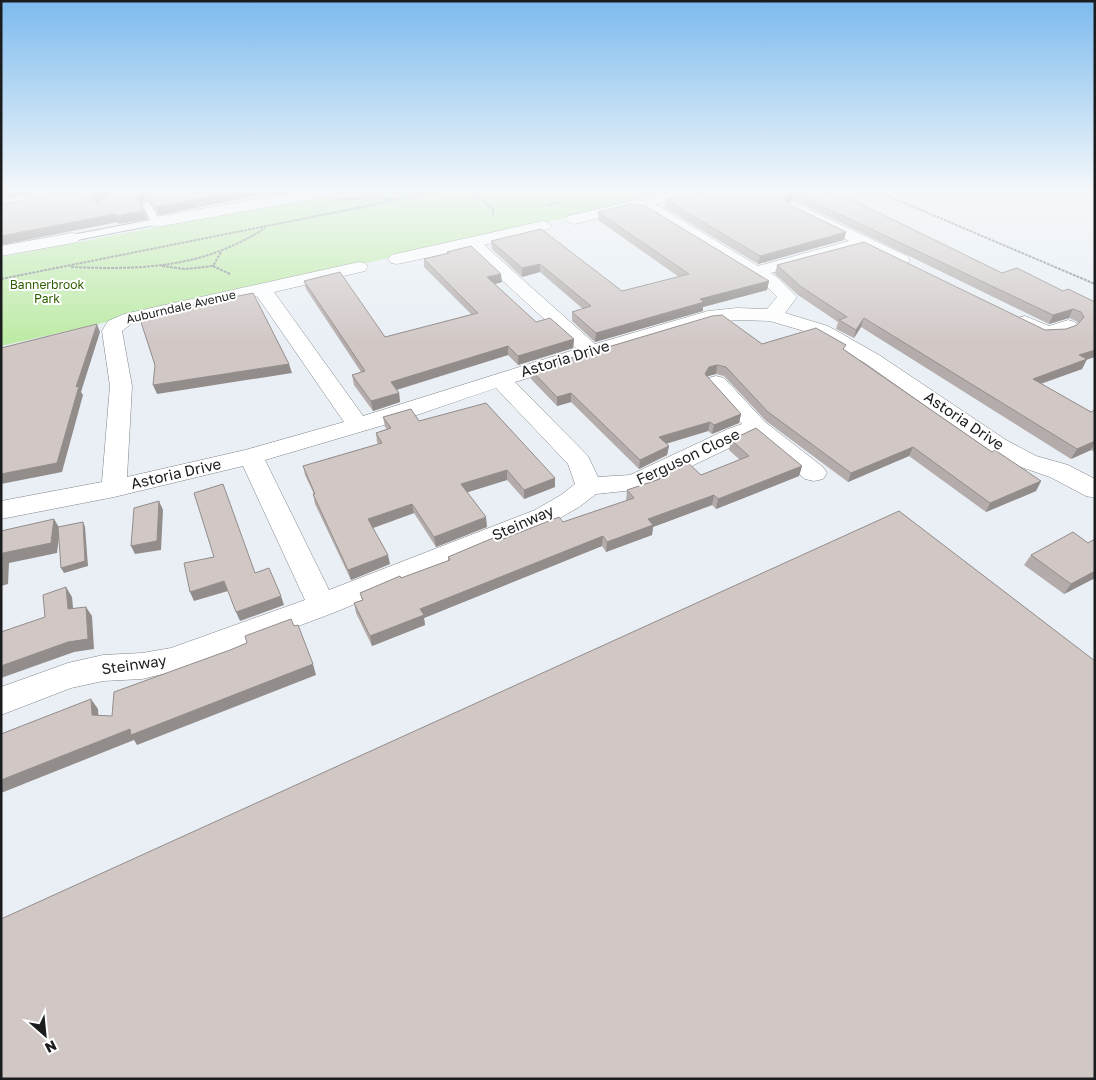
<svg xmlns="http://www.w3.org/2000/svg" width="1096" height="1080" font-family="'Golos Text',sans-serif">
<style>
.green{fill:#bdeba5}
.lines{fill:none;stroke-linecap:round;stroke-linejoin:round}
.lane-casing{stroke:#80858a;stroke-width:2}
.street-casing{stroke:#80858a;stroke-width:1}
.path{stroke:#83878b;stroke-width:2;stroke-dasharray:3 1;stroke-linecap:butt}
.lane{fill:#fff;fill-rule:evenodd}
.street{fill:#fff;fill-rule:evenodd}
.wall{fill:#b4acaa}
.shaded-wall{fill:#928c8b}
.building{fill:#d1c8c6;stroke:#928c8b}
.labels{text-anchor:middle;stroke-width:4;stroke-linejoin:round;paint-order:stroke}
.far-park-label{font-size:12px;fill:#2e5e00;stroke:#fff}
.far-street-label{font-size:12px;fill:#1a1c1e;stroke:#fff}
.street-label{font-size:15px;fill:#1a1c1e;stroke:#fff}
</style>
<rect width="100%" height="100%" fill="#e9eff5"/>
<path class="green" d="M349,190H688L1,346V257Z"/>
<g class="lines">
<defs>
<path id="lane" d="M147,202L150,203L161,222L159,224L72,241L67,238L72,235L150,220L142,205Z"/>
<g id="street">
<path d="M46,190H61C49,208 21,207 1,210V200L33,196Z"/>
<path d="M309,190L318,191L321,194L318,197L313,199L156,227L150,225L148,222L150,219L156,217Z"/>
<path d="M678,190H705L703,193L655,204L758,266L849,241L787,210L785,207L787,204L793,202L907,256L910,260L907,264L901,265L862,248L771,273L778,278L797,297L785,313L828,326L879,355L1006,440L1036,456L1068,465L1095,479V498L1086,496L1050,477L1018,466L988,450L865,363L814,334L770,321L737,320L710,323L515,382L588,456L598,477L630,475L728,429L742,424L705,383L708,378L716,376L724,378L765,422L823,467L827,473L823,479L814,481L805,479L754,436L644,489L596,494L579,507L553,522L333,613L184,669L142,679L103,681L71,688L1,715V687L68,663L103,655L142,653L171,648L305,600L243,466L114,497L1,519V501L102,482L110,386L102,331L108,321L124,314L359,262L365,263L368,267L365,271L274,292L363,416L577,349L468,249L397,264L391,263L388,259L391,255L543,221L549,223L551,226L549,229L484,245L595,344L708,311L737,308L767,309L777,297L766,286L639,208L574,224L568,222L566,219L568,216ZM257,296L344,422L245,450L127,477L132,386L122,331L131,324ZM496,388L568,464L575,484L561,495L535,510L329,590L265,460L411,417Z"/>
<path d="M72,233L78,234L80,238L78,242L1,256V246Z"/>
<path d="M1025,316L1049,326L1068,320L1075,322L1078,326L1075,330L1048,339L1018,326L1015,322L1018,318Z"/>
</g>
</defs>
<use href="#lane" class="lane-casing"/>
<use href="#street" class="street-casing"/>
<g class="path">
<path d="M470,190L493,209V216"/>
<path d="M874,190L1095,284"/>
<path d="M333,200L375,198L397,200"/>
<path d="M547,206L560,202"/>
<path d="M221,252L213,266L230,274"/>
<path d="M162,266L185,269L213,266"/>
<path d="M71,267C143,270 203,268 265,228"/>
<path d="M1,279L447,190"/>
</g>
<use href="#lane" class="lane"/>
<use href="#street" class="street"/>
</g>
<g class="wall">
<path d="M85,190H108L109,193L99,202H102L115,190H298L272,195L270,193L159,215L152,202L146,200L141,204L147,219L119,224L118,222L22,201Z"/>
<path d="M827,190L1002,273L1063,291L1095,302L1087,359L1082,369L1041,384L1091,412L1095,410V452L1091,450L1071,459L861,327L854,338L836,329L838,322L798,295L775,274L777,265L1045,330L1066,329L1077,325L1078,323L1076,321L1069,318L1049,324L794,200L787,203L788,204L846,232L844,240L758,264L665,208L666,200Z"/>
<path d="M598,212L769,281L767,290L703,307V311L595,342L572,321V312L583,309L540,272L522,277L492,249L491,241L622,291L679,277L598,220Z"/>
<path d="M447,252L502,282L495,284L536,322L574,339L573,348L518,365L508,355L397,390L399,393L400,402L373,411L354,385L352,375L361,372L306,289L304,281L385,337L471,314L424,267V259L447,254Z"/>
<path d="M762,344L845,350L992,452L1041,481L1036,491L986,512L909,456L848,482L766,421L724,376L716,374L708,376L707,377L741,414L739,423L712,434L708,431L666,444L669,446L667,455L639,469L571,402L557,406L531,379V370Z"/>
<path d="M383,417L419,421L555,478V487L524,499L507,480L467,492L487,527L436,547L414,513L373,528L390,564L351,580L315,504L313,494H314L305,475L303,466L378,444L377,442L376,433L387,429L385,427Z"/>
<path d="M731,440L802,466L799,476L716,509L712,505L653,527L652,535L606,552L602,546L424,618L425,625L372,646L356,613L354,603L362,600L360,593L401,578L448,561V557L503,539L563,522L626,501L627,490L656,480L657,475H701L740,460L729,450Z"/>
<path d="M1088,543L1095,578L1064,594L1024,565L1031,555Z"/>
</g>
<g class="shaded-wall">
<path d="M1,190H42L32,194L1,198Z"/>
<path d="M101,190H108L109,193L97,204L95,202L94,196Z"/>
<path d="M242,190H270V193L159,215L156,207Z"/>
<path d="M271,190H298L272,195Z"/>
<path d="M143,193L146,200L140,204L137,197Z"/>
<path d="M795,193L794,200L785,203V200L787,195Z"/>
<path d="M144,211L147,219L119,224L118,222L1,245V236L115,214Z"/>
<path d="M846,232L844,240L758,264L760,256Z"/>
<path d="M540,264V272L522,277V268Z"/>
<path d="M501,274L502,282L488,286L487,277Z"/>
<path d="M769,281L767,290L703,307V311L595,342L596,333L700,299Z"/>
<path d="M1073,309L1069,318L1049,324L1053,315Z"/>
<path d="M864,318L861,327L854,338L856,330Z"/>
<path d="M97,324L100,332L81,392L83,395L62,472L1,484V474L76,387Z"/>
<path d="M574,339L573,348L518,365V356Z"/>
<path d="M508,346V355L392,391L391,382Z"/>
<path d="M1095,350V357L1074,364L1079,355Z"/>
<path d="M1087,359L1082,369L1028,388L1033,379Z"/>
<path d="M289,364L292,373L157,394L153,385Z"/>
<path d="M717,365L716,374L708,376L703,383L705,374L709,367Z"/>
<path d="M399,393L400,402L373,411L371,401Z"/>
<path d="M571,393V402L557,406V397Z"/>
<path d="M741,414L739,423L712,434L714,425Z"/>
<path d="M710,422L708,431L658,446L659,437Z"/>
<path d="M1095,441V443L1091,450L1071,459L1077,449Z"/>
<path d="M669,446L667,455L639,469L640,460Z"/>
<path d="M913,447L909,456L848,482L851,473Z"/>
<path d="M802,466L799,476L716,509L718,499Z"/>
<path d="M507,470V480L462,494L461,484Z"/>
<path d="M555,478V487L524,499V490Z"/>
<path d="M1041,481L1036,491L986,512L990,503Z"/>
<path d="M714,495L712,505L653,527L652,535L606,552L607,542L648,519Z"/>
<path d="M159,501L163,510L161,550L135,554L131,546Z"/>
<path d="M412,504L414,513L370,529L368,519Z"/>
<path d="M486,517L487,527L436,547L434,537Z"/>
<path d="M54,519L60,529L57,553L9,563L8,584L1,586L3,553Z"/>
<path d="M83,522L85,527L88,566L64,573L61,568Z"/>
<path d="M603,536L602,546L424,618L425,625L372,646L370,636L420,609Z"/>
<path d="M388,555L390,564L351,580L348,570Z"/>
<path d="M1095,571V578L1064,594L1071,584Z"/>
<path d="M224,581L228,591L194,601L190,592Z"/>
<path d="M66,587L72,597L74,618L68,609Z"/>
<path d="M281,596L284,605L240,621L236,612Z"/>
<path d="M86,607L92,616L94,649L74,652L1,678V666Z"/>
<path d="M313,664L316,675L137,745L134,740L1,793V780L130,729Z"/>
<path d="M91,699L98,709L99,725L92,715Z"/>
</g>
<g class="building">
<path d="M85,190H101L94,196L95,202H102L115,190H242L156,207L149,194L143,193L137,197L144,211L116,216L115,214L1,236V204L22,201L48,193H70Z"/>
<path d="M710,190H827L842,198L847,197L1002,273L1017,268L1063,291L1068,289L1095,302V350L1079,355L1087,359L1033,379L1091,412L1095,410V441L1077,449L864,318L856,330L839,320L847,317L800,286L777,265L864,242L1045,330L1066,329L1077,325L1084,317L1081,312L1073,309L1053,315L795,193L787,195L785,200L788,204L846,232L760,256L666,200Z"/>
<path d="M632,204L636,206L644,205L769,281L700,299L704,302L596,333L572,312L591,306L540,264L522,268L491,241L541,229L622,291L689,274L598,212Z"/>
<path d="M471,246L501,274L487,277L536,322L550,318L574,339L518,356L508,346L391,382L399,393L371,401L352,375L365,371L304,281L340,272L385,337L478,313L424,259L449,253L447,252Z"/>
<path d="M253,293L289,364L153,385L155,365L140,319L180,308Z"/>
<path d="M722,315L762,344L816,328L846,345L843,349L992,452L995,450L1041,481L990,503L913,447L851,473L768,412L726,367L717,365L709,367L705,374L741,414L714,425L710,422L659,437L669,446L640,460L571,393L557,397L531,370L712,316Z"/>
<path d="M97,324L76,387L79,386L57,463L1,474V348Z"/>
<path d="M486,403L555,478L524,490L507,470L461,484L486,517L434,537L412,504L368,519L388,555L348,570L313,494H315L303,466L382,443L376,433L391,428L383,417L411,409L419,421Z"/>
<path d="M756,428L802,466L718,499L714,495L648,519L653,525L607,542L603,536L420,609L424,615L370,636L354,603L363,600L360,593L400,576L401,578L450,560L448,557L500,535L503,539L559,517L563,522L634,498L627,490L660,479L657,475L686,461L701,475L749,456L731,440Z"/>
<path d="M223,484L255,573L269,568L281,596L236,612L224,581L190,592L184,563L214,557L194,493Z"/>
<path d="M159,501L157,541L131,546L134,508Z"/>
<path d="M899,511L1095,661V1079H1V919Z"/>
<path d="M54,519L51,543L3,553L1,575V531Z"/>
<path d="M83,522L85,561L61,568L58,527Z"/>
<path d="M1073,532L1088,543L1095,539V571L1071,584L1031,555Z"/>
<path d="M66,587L68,609L86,607L88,639L68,642L1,666V632L45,617L43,595Z"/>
<path d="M291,619L294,626L298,625L313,664L131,735L130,729L1,780V734L91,699L92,715L112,716L114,692L230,650L247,643L245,636Z"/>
</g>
<linearGradient id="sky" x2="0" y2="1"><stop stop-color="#7dbaee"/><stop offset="0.56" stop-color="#f5f8fa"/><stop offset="1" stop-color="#f5f8fa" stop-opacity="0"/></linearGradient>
<rect width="1096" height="341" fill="url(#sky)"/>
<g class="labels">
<g class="far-park-label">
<text x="47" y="289">Bannerbrook<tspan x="47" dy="14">Park</tspan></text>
</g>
<g class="far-street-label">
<text transform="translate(181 307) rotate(-13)" y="4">Auburndale Avenue</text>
</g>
<g class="street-label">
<text transform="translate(565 359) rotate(-17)" y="5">Astoria Drive</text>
<text transform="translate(964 421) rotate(34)" y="5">Astoria Drive</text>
<text transform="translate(688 457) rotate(-25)" y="5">Ferguson Close</text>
<text transform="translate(176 474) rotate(-13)" y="5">Astoria Drive</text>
<text transform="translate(523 523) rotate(-24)" y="5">Steinway</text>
<text transform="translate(134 665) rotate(-8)" y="5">Steinway</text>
</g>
</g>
<rect width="1096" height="1080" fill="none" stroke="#1a1c1e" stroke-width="5"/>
<g transform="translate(45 1035) rotate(153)" stroke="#ffffff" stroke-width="4" paint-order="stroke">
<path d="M0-4L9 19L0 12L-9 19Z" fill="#1a1c1e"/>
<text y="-8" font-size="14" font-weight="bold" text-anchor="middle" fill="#1a1c1e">N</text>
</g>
</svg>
